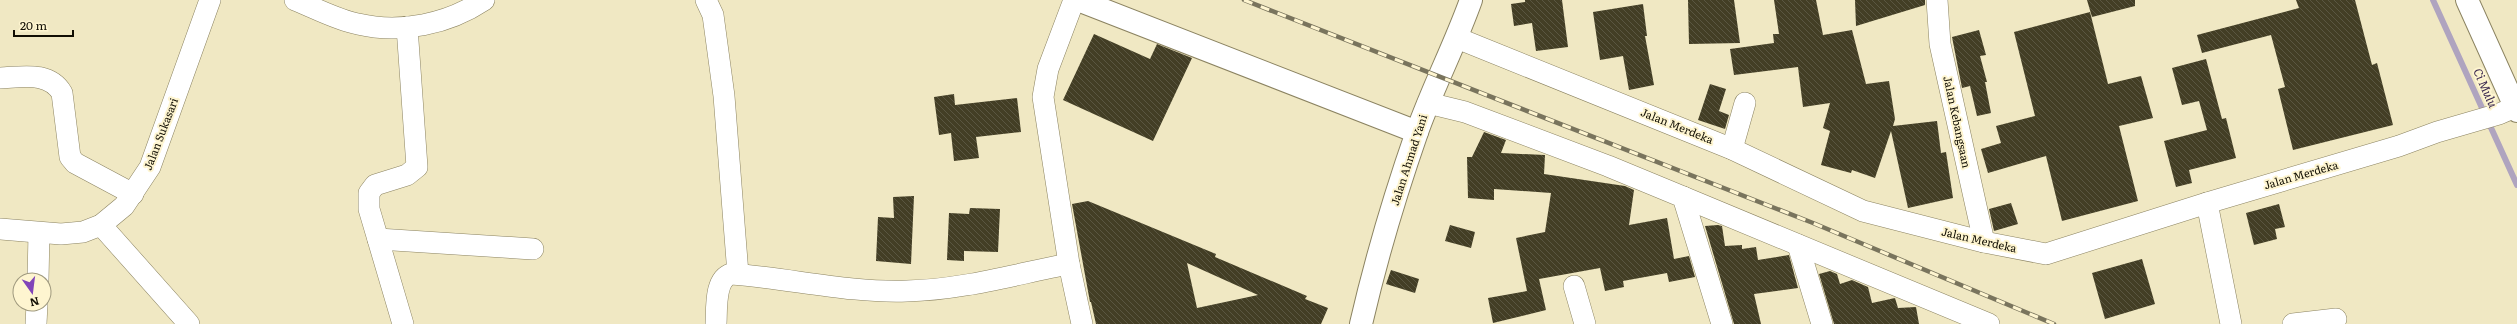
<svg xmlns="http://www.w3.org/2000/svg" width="2517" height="324" font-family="Literata,serif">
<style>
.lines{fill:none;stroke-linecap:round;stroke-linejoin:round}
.stream{stroke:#afa4bf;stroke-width:6}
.building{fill:url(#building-back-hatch);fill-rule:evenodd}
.minor-casing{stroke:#8b8361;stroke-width:22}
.tertiary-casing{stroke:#8b8361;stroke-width:24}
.minor{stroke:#fff;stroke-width:21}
.tertiary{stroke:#fff;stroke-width:22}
.rail-casing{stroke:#79745d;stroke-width:4.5}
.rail{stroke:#fef5d0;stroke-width:3;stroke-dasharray:9;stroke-linecap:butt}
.labels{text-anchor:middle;stroke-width:4;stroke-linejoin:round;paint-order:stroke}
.street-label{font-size:11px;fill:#110e03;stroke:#fef5d0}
.water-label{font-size:12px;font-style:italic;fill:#3b294f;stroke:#fef5d0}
</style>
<defs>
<pattern id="building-back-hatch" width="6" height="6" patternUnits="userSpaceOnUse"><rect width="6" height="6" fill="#433e25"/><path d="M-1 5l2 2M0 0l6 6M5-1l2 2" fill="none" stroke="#5a5641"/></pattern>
</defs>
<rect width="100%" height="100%" fill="#f0e8c3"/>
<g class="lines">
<path class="stream" d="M2433,0L2517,185"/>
</g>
<g class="building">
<path d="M1525,0H1562L1568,47L1536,51L1532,23L1514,26L1511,4L1525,2Z"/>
<path d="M1688,0H1734L1740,43L1689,44Z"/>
<path d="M1774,0H1816L1823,35L1852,30L1866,84L1889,81L1895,119L1893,126L1937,121L1941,153L1946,152L1953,198L1908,208L1891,131L1875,178L1852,170L1851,173L1821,165L1830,131L1823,128L1830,103L1803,107L1798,67L1734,75L1730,49L1774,43L1773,34H1779Z"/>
<path d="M1855,0H1925V5L1856,26Z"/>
<path d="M2087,0H2135V6L2092,17Z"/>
<path d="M2296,0H2355L2372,65L2377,63L2393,125L2293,150L2278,89L2285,87L2271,35L2202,53L2197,35L2299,8Z"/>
<path d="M1643,4L1647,36H1645L1654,85L1629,90L1623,56L1600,60L1593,12Z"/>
<path d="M2090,12L2108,84L2141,76L2153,118L2119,126L2138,201L2062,221L2046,156L1988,173L1981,149L2001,143L1996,126L2035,116L2014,32Z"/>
<path d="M1979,30L1986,55L1980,56L1987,82H1985L1991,113L1977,116L1970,86L1962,88L1952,37Z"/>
<path d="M1094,34L1150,59L1157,44L1192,58L1153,141L1063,100Z"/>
<path d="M2206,59L2222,119L2226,118L2236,158L2189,170L2192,183L2176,187L2164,141L2207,130L2199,101L2182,105L2172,68Z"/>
<path d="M1710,84L1726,89L1719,111L1729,115L1725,129L1698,120Z"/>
<path d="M954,94L955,105L1017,98L1021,132L976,137L979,158L954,161L951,133L939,135L934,97Z"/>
<path d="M1484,132L1506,140L1501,153L1545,155L1544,174L1625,186L1634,190L1629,225L1667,218L1674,259L1689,256L1695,277L1669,282L1667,273L1623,281L1624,287L1605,291L1600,268L1539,279L1546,310L1493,323L1488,298L1527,291L1516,238L1545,232L1551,193L1494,189V200L1468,198L1467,157H1472Z"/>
<path d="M914,196L911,264L876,261L878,217L894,218L893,197Z"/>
<path d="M1088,201L1216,254L1215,257L1307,296L1305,299L1328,308L1321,324H1096L1091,302H1090L1072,204ZM1187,263L1258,295L1197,308Z"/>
<path d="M2011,203L2018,224L1994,231L1989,209Z"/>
<path d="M2279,204L2285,227L2275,229L2277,239L2254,245L2246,213Z"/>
<path d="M970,208L1000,209L998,252L964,251V261L947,260L949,213L969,214Z"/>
<path d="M1450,225L1475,232L1471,248L1445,241Z"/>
<path d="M1718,225L1722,226L1725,246L1742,245V249L1756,247L1758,260L1789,255L1798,288L1754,294L1761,324H1734L1705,226Z"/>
<path d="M2142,259L2155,304L2105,319L2092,273Z"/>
<path d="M1391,270L1419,279L1415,293L1386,284Z"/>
<path d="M1830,271L1837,274L1840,284L1852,280L1868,287L1872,303L1895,298L1898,308L1916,307L1919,324H1834L1819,274Z"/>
</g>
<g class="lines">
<defs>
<g id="minor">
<path d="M295,0C315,8 337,20 358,24C401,34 448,24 484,0"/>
<path d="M706,0L713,15L724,96L738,274"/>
<path d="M1074,0L1048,69L1043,97L1069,264L1082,324"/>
<path d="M1937,0L1940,44L1984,242"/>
<path d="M1457,38L1732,149L1863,211L1984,242L2046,254L2207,203L2399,146L2437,132L2499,114L2515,107"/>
<path d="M0,78C23,77 49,71 62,93L70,157L75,163L133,194"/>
<path d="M1428,103L1465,112L1608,166L1683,197L1722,324"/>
<path d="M1732,149L1745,103"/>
<path d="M1683,197L1989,324"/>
<path d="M2207,203L2231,324"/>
<path d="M101,225L189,324"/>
<path d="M0,229L61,234L83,232L101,225L124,206L150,167L210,0"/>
<path d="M378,239L533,249"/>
<path d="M1798,245L1822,324"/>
<path d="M38,280L39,233"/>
<path d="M1574,286L1585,324"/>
<path d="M36,324L37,304"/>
<path d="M403,324L369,209V193L375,185L407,175L417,167L407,27"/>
<path d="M716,324C717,310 714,279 731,274C789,278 848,293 907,291C961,290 1016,274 1069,264"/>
<path d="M2293,324L2336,319"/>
</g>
<g id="tertiary">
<path d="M1078,0L1417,132"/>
<path d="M2467,0L2517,111"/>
<path d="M1361,324C1376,259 1395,195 1417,132C1433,87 1455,45 1471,0"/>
</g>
</defs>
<use href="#minor" class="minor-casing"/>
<use href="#tertiary" class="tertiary-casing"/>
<use href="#minor" class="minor"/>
<use href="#tertiary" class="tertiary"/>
<defs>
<path id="rail" d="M1244,0L1813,223L2054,324"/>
</defs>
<use href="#rail" class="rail-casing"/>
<use href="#rail" class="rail"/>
</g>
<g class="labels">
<g class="street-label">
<text transform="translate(1957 122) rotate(78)" y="4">Jalan Kebangsaan</text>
<text transform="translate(1677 126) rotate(22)" y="4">Jalan Merdeka</text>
<text transform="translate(161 134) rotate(-69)" y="4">Jalan Sukasari</text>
<text transform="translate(1409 160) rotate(-72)" y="4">Jalan Ahmad Yani</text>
<text transform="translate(2301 175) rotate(-16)" y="4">Jalan Merdeka</text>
<text transform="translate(1979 240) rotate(13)" y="4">Jalan Merdeka</text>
</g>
<g class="water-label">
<text transform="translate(2485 88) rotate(66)" y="4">Ci Mulu</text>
</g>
</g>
<g transform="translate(32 292) rotate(166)"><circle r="19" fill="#fef5d0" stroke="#9f997e"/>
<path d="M0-3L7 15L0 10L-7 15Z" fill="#8144b9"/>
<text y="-6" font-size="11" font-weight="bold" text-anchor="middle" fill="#110e03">N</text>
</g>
<path d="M14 30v6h59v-6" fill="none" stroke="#110e03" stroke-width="2"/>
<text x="20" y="30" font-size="12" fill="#110e03" stroke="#fef5d0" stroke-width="3" paint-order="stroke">20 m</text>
</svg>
